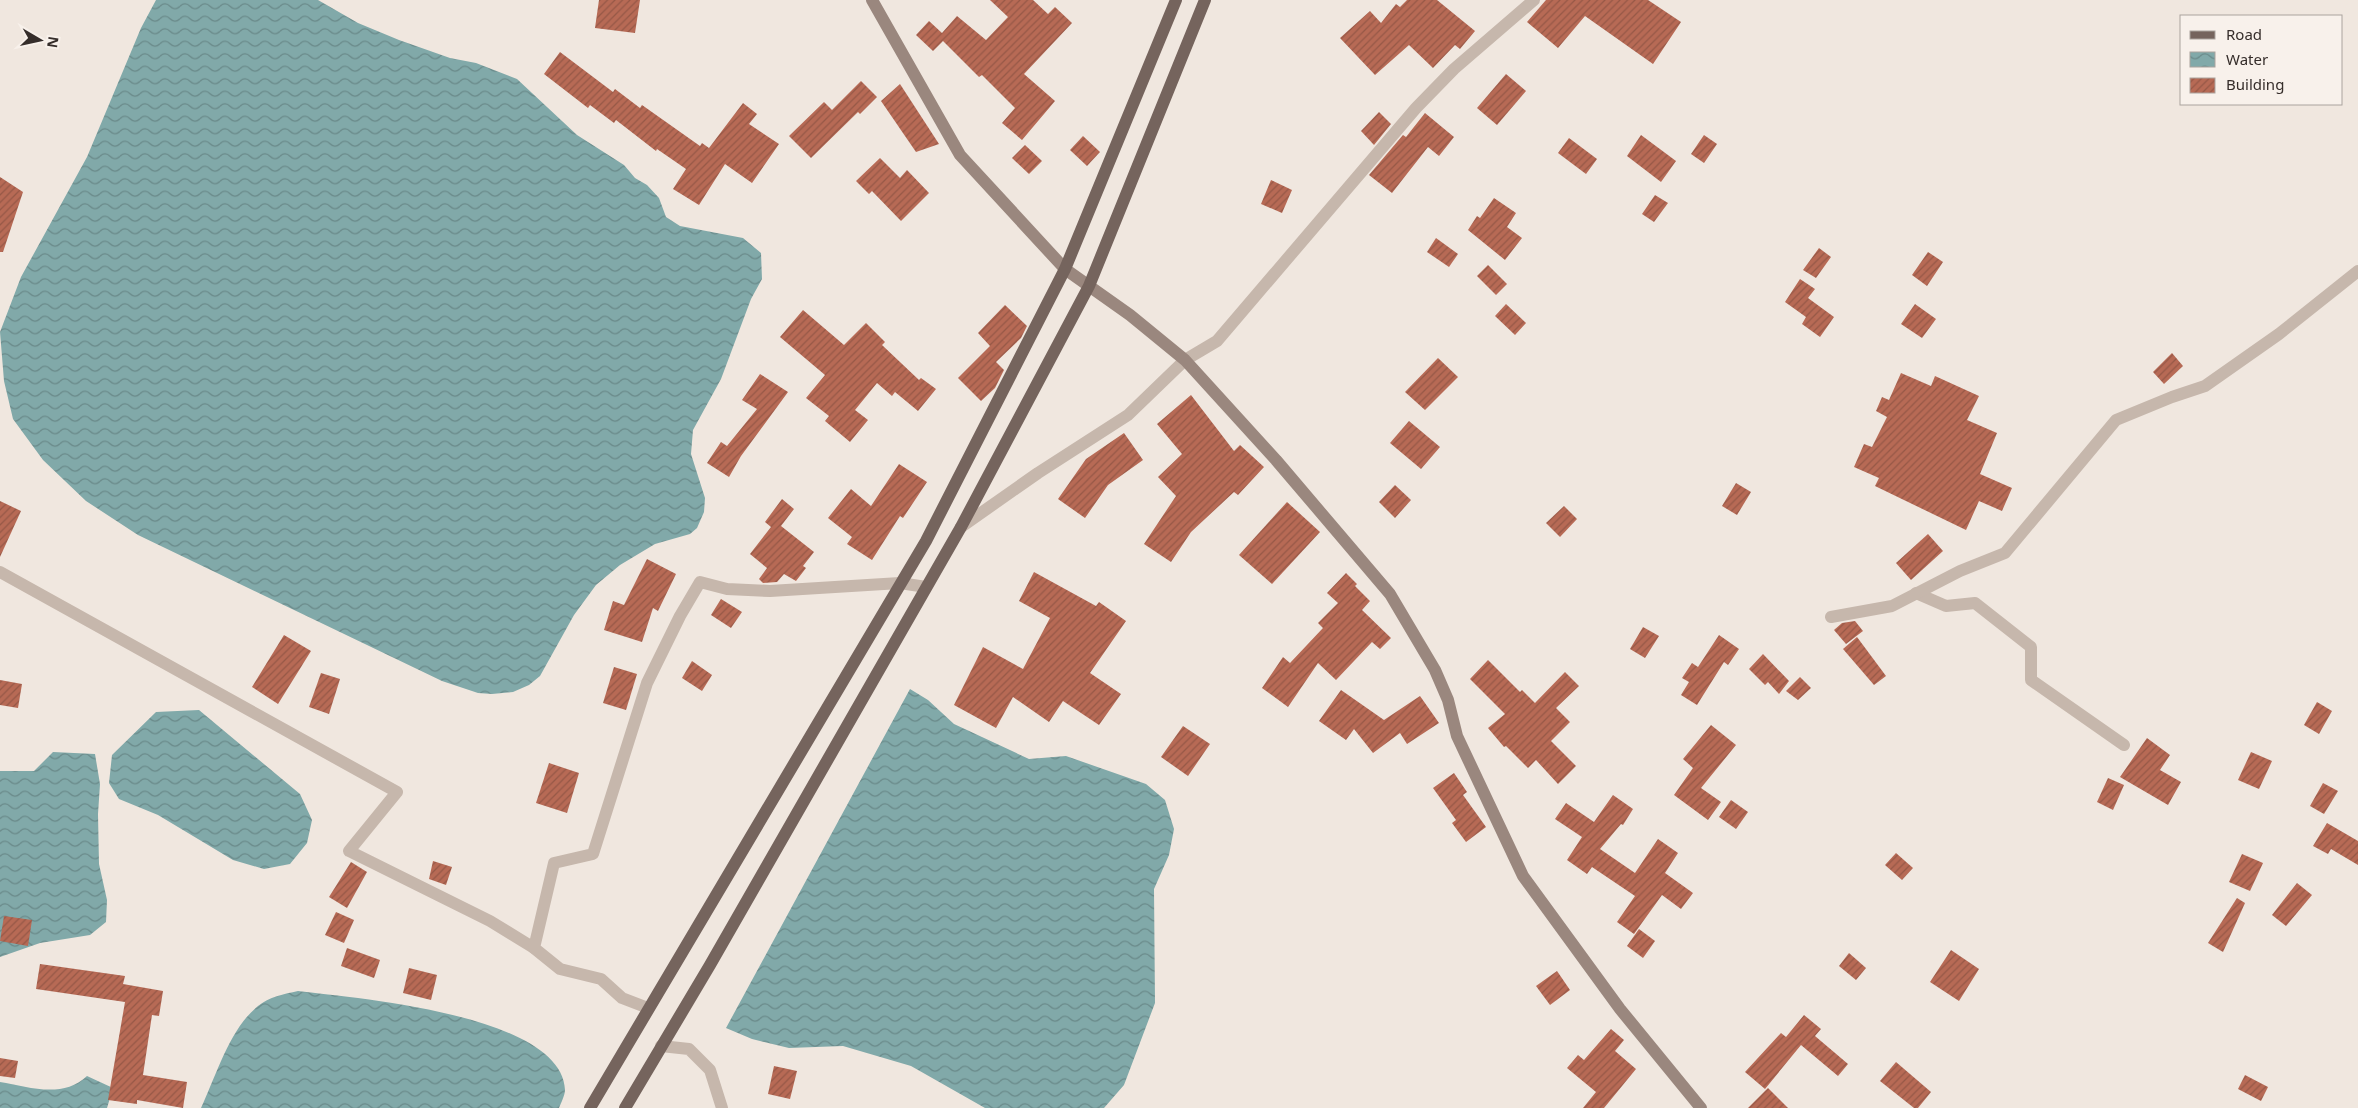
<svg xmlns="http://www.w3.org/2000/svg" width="2358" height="1108" font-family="'Noto Sans',sans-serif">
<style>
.water{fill:url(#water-waves)}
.building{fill:url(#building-hatch)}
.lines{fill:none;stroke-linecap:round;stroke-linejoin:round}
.street{stroke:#c6b7ac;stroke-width:12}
.secondary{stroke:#9a877e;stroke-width:12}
.primary{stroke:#75645d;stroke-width:12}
</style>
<defs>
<pattern id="water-waves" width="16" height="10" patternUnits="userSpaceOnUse" patternTransform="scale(1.25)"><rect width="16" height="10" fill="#81a9a9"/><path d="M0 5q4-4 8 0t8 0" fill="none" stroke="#6a8a8a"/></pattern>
<pattern id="building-hatch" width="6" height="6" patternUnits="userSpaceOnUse" patternTransform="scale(1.25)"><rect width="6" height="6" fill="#b76a55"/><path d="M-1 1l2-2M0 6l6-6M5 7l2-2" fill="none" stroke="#965847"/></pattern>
</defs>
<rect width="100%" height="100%" fill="#f0e7df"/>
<g class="water">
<path d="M156,0H318L358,23L399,40L450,58L476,63L517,79L577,135L624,165L635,178L647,185L659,198L666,217L680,226L743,238L761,253L762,279L751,299L721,379L693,430L691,454L705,498L704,512L697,528L690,534L655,544L620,565L596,585L574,615L540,676L529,685L513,692L492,694L478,693L442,681L138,535L86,501L43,460L13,419L4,381L0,332L21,277L87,157L141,28Z"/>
<path d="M910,689L928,700L954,724L1029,759L1066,756L1146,784L1165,800L1174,829L1169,855L1154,889L1155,1003L1124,1085L1104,1108H985L911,1066L843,1046L789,1048L752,1039L726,1028Z"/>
<path d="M199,710L300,794L312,820L307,843L290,864L264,869L233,860L158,815L119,799L109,783L112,755L156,712Z"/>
<path d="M53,752L95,754L100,784L98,814L99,864L107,900L106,922L90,935L40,943L0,957V771H34Z"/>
<path d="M298,991C354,998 562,1014 565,1090C565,1095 561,1103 559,1108H201C216,1076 230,1028 258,1006C269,997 284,994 298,991Z"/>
<path d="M87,1076L113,1088L107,1108H0V1082C29,1087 63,1099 87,1076Z"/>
</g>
<g class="building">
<path d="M599,0H640L635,33L595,28Z"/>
<path d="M990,0H1033L1048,14L1055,7L1072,23L1024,74L1055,101L1022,140L1002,123L1015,108L982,75L979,77L943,41L933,51L916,35L929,21L942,33L957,16L986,40L1008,17Z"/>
<path d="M1407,0H1437L1475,31L1460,49L1455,45L1433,68L1409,45L1375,75L1340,38L1370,11L1381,23L1396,4L1400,7Z"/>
<path d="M1546,0H1648L1681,22L1653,64L1585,16L1558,48L1527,22Z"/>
<path d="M560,52L613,92L615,89L640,108L642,105L700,146L702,143L709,148L743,103L757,114L749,124L779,144L752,183L725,164L699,205L673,189L686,169L657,149L656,151L616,120L614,123L590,105L588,108L544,74Z"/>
<path d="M1506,74L1526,91L1497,125L1477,108Z"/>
<path d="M861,81L877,97L860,114L858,112L811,158L789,136L824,102L832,110Z"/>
<path d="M900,84L939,144L916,152L881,101Z"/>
<path d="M1379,112L1391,124L1374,145L1361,131Z"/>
<path d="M1425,113L1454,137L1439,156L1428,147L1392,193L1369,175L1403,135L1406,137Z"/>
<path d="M1641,135L1676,161L1661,182L1627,156Z"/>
<path d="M1704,135L1717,144L1704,163L1691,154Z"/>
<path d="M1083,136L1100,152L1087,166L1070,150Z"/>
<path d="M1569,138L1597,159L1586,174L1558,153Z"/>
<path d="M1025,145L1042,161L1029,174L1012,158Z"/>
<path d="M880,158L900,178L907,170L929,193L901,221L872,191L869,194L856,181Z"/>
<path d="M0,177L23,192L3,252H0Z"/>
<path d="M1271,180L1292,190L1282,213L1261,204Z"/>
<path d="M1655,195L1668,203L1654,222L1642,214Z"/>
<path d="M1494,198L1516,213L1507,227L1522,238L1505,260L1468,230L1477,216L1480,218Z"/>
<path d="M1436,238L1458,254L1449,267L1427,252Z"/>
<path d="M1819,248L1831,257L1816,278L1803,270Z"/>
<path d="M1928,252L1943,262L1927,286L1912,275Z"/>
<path d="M1488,265L1507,284L1496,295L1477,276Z"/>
<path d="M1800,279L1815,289L1808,298L1834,317L1820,337L1802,324L1806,317L1785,302Z"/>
<path d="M1506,304L1526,323L1515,335L1495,316Z"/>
<path d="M1915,304L1936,319L1922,338L1901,324Z"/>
<path d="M1005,305L1027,326L1021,338L996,362L1004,370L995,388L981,401L958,378L990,346L978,333Z"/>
<path d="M803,310L844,345L866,323L885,342L882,345L919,380L921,378L936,389L918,411L895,392L892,396L877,383L855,410L868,420L850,442L825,421L829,416L806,398L825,375L780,337Z"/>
<path d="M2172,353L2183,366L2164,384L2153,372Z"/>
<path d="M1438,358L1458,377L1425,410L1405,392Z"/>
<path d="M1901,373L1931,386L1935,376L1979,396L1967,420L1997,433L1980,474L2012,488L2002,511L1979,501L1966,530L1875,486L1879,478L1854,467L1864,444L1872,447L1887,417L1876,411L1882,397L1889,400Z"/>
<path d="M760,374L788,392L741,456L729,477L707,463L721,442L727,446L757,409L742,400Z"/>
<path d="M1191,395L1234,451L1240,445L1264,467L1238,495L1234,492L1191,532L1171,562L1144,544L1176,496L1158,477L1182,454L1157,424Z"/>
<path d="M1409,421L1440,447L1421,469L1390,443Z"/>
<path d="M1124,433L1143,460L1108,485L1085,518L1058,499L1086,459Z"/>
<path d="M899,464L927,482L903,518L900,516L872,560L847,544L852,537L828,518L851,489L871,506Z"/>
<path d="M1736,483L1751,492L1737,515L1722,506Z"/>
<path d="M1395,485L1411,500L1395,518L1379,502Z"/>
<path d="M782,499L794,509L781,526L814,552L803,566L806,568L796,581L784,574L777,582L763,583L759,579L767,568L750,554L771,527L765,522Z"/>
<path d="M0,501L21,511L0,557Z"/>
<path d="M1287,502L1320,532L1272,584L1239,555Z"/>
<path d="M1564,506L1577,519L1560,537L1546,523Z"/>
<path d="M1928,534L1943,551L1911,580L1896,563Z"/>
<path d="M647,559L676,574L658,611L653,608L642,642L604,630L613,601L624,605Z"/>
<path d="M1034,572L1096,606L1099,602L1126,621L1090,673L1121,694L1099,725L1063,701L1049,722L1013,697L996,728L954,705L983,647L1023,669L1050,618L1019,601Z"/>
<path d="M1346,573L1357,584L1355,586L1370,601L1362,610L1391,638L1380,649L1372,642L1336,680L1318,663L1288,707L1262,688L1283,657L1290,663L1323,628L1318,623L1338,603L1327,593Z"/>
<path d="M721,599L742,612L731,628L711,615Z"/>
<path d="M1855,621L1863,631L1846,644L1834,630L1842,623Z"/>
<path d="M1643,627L1659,636L1645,658L1630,649Z"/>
<path d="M284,635L311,651L278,704L252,687Z"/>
<path d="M1719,635L1739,649L1728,665L1724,662L1697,705L1681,695L1689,682L1682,678L1692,663L1698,667Z"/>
<path d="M1857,637L1886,676L1874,685L1843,649Z"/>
<path d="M1763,654L1789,681L1779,694L1768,682L1765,685L1749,669Z"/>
<path d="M1488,660L1520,692L1522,690L1535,703L1565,672L1579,686L1556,708L1570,722L1551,741L1576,766L1558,784L1536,760L1528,768L1506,746L1504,747L1488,728L1505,714L1470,679Z"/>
<path d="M692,661L712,675L702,691L682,678Z"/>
<path d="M614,667L637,674L626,710L603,703Z"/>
<path d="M321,673L340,679L329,714L309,707Z"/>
<path d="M1800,677L1811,688L1798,700L1786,691Z"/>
<path d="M0,680L22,684L18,708L0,705Z"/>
<path d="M1341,690L1384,720L1420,696L1439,723L1407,744L1400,733L1373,753L1354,729L1346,740L1319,721Z"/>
<path d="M2317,702L2332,711L2319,734L2304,725Z"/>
<path d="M1711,725L1736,745L1701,788L1721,802L1708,820L1674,795L1693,768L1683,759Z"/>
<path d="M1183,726L1210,744L1188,776L1161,757Z"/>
<path d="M2147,738L2170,755L2160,770L2181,782L2168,805L2120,777Z"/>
<path d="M2251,752L2272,761L2259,789L2238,780Z"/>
<path d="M549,763L579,773L567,813L536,803Z"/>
<path d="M1454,773L1467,792L1463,795L1486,827L1466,842L1452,823L1456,820L1433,788Z"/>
<path d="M2108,778L2124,785L2113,810L2097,802Z"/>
<path d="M2323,783L2338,791L2324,814L2310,806Z"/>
<path d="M1613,795L1633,809L1623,825L1621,824L1600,849L1635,873L1658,839L1678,853L1665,873L1693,893L1681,909L1662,895L1634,934L1617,922L1635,896L1592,867L1587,874L1567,860L1582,837L1555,819L1566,803L1594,822Z"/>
<path d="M1731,800L1748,812L1736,829L1719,817Z"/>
<path d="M2327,823L2358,841V865L2331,849L2328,854L2313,846Z"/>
<path d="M1896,853L1913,868L1902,880L1885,865Z"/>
<path d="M2242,854L2263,863L2250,891L2229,882Z"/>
<path d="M433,861L452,867L446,885L429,879Z"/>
<path d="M351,862L367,872L347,908L329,897Z"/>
<path d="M2297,883L2312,895L2286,926L2272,915Z"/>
<path d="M2237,898L2245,903L2223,952L2208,943Z"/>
<path d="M336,912L354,920L344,943L325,935Z"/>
<path d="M4,916L32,920L28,946L0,941Z"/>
<path d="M1639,929L1655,941L1643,958L1627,946Z"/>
<path d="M347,948L380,960L374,978L341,966Z"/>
<path d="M1951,950L1979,969L1959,1001L1930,982Z"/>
<path d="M1849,953L1866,968L1856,980L1839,966Z"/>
<path d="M40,964L125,976L123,984L163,991L159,1016L152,1015L143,1075L187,1082L183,1108L137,1100V1104L108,1100L125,1002L36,989Z"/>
<path d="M409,968L437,975L431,1000L403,993Z"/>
<path d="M1557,971L1570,990L1550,1005L1536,986Z"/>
<path d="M1804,1015L1821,1029L1815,1036L1848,1064L1838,1076L1801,1045L1765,1089L1745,1072L1781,1033L1786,1037Z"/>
<path d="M1611,1029L1624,1040L1615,1051L1636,1069L1604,1108H1583L1596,1092L1567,1068L1578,1055L1584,1060Z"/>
<path d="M0,1058L18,1061L15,1078L0,1076Z"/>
<path d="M1896,1062L1931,1092L1918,1108H1914L1880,1081Z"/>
<path d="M774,1066L797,1071L790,1099L768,1094Z"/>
<path d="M2245,1075L2268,1087L2261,1101L2238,1089Z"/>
<path d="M1768,1088L1788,1108H1748Z"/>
</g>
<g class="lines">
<g class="street">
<path d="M961,527L1038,473L1128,415L1185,360L1217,341L1416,108L1454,69L1534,0"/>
<path d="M0,572L397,792L349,851L490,921L534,948"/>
<path d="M1916,593L1946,606L1975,603L2031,647V680L2124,745"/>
<path d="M1831,617L1892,606L1960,571L2005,553L2116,420L2172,397L2205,386L2279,334L2358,271"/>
<path d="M648,1008L622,998L601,979L560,969L534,948L554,863L593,854L647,683L680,616L700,582L727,589L770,591L900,583L926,587"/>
<path d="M661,1046L689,1049L710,1070L722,1108"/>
</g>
<path class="secondary" d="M872,0L960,155L1065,269L1130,315L1185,360L1276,460L1390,594L1435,670L1448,700L1457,736L1523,876L1620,1009L1701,1108"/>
<g class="primary">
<path d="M590,1108L926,541L1065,269L1176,0"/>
<path d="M625,1108L710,965L961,527L1089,286L1205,0"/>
</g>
</g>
<rect x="2180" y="15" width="162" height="90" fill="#f8f1eb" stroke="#aaa39e"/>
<rect x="2190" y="31" width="25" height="8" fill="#75645d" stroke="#aaa39e"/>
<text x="2226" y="40" font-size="15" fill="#352d2a">Road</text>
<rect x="2190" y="52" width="25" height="15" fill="url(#water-waves)" stroke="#aaa39e"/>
<text x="2226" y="65" font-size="15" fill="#352d2a">Water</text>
<rect x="2190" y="78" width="25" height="15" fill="url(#building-hatch)" stroke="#aaa39e"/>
<text x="2226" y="90" font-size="15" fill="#352d2a">Building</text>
<g transform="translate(40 40) rotate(99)" stroke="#f8f1eb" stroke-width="4" paint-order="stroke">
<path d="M0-4L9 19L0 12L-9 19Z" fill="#352d2a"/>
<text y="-8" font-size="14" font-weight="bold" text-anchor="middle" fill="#352d2a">N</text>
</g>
</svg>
